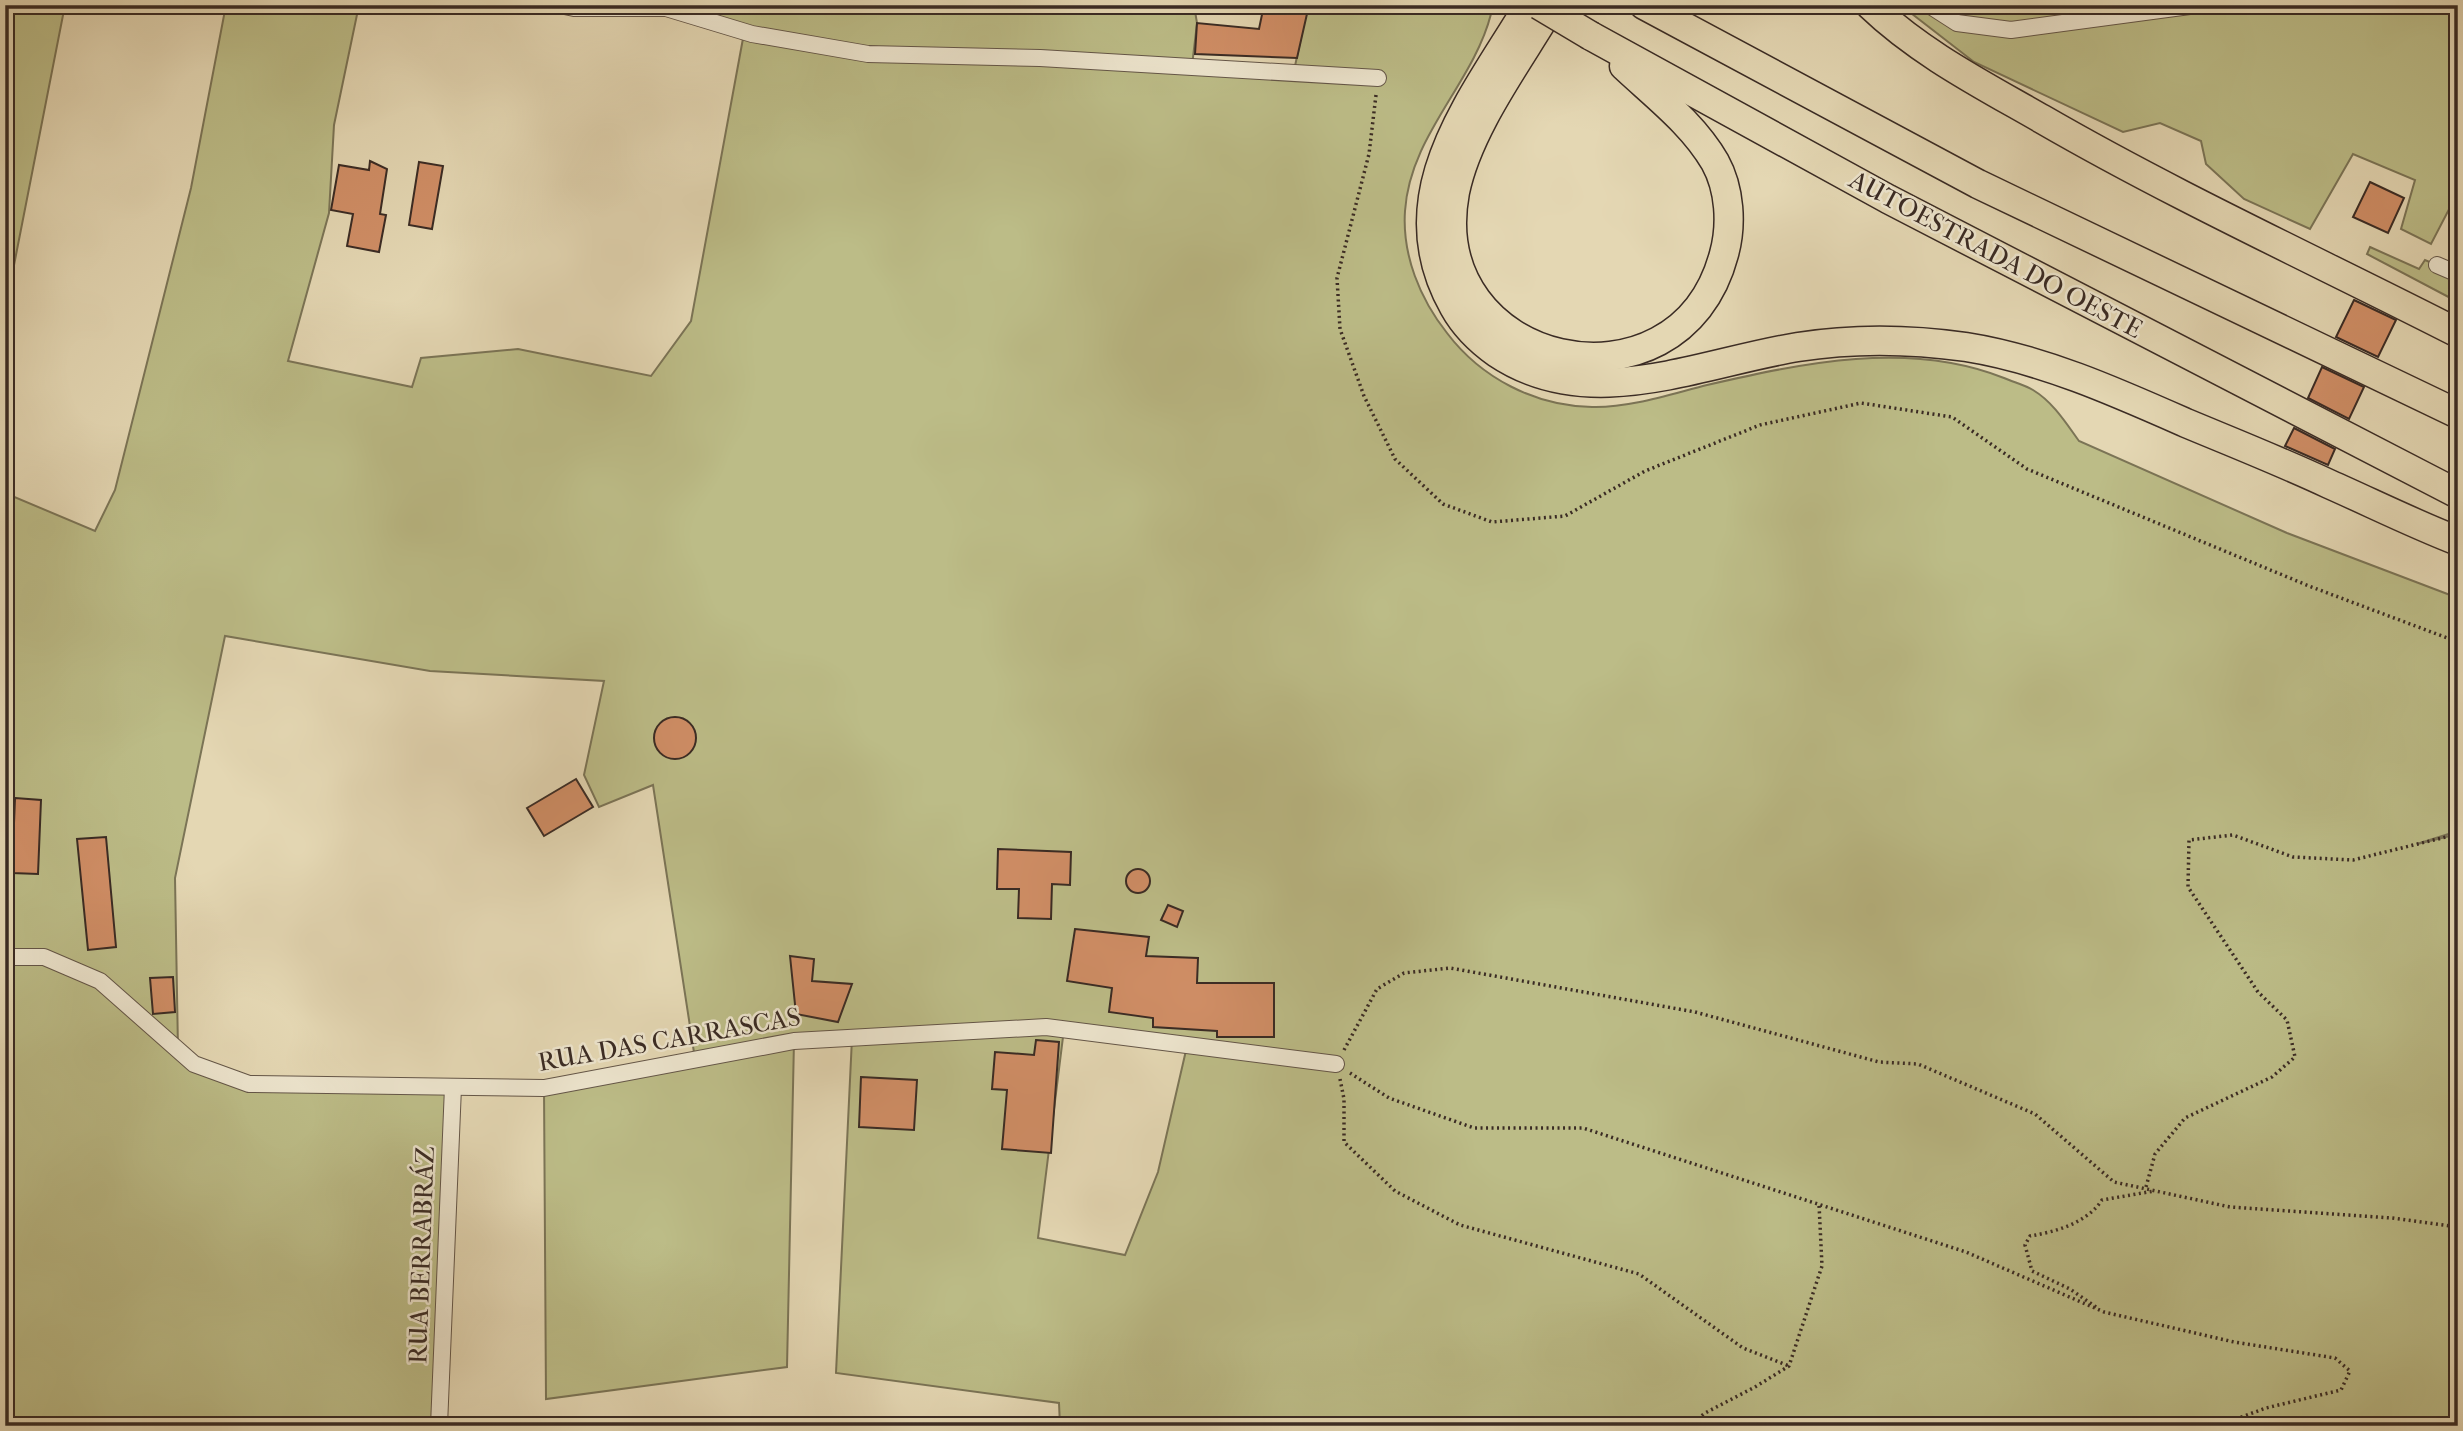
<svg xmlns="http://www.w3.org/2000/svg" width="2463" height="1431" font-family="'IM FELL French Canon',serif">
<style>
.green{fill:#bcbc87;stroke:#7b7456;stroke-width:2;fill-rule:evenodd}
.building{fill:#d08e66;stroke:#3a2b24;stroke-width:2}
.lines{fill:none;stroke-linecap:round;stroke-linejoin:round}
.street-casing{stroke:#645648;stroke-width:18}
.highway-casing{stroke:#3a2b24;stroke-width:31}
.path{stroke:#3a2b24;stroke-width:3.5;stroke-dasharray:2 3.5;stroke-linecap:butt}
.street{stroke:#ede5ce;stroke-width:16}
.highway{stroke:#e4d7b3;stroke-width:28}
.highway-bridge-casing{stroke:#3a2b24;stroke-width:31;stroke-linecap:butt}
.highway-bridge{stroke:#e4d7b3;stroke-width:28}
.labels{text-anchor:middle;stroke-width:5;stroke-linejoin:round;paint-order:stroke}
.street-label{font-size:26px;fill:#3a2b24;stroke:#ede5ce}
</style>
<rect width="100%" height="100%" fill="#e4d7b3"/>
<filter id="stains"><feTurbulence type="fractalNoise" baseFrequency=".00286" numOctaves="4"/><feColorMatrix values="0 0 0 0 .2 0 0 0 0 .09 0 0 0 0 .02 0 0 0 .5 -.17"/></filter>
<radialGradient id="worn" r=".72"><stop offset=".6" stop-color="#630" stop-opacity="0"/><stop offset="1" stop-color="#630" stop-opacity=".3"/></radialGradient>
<g class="green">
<path d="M5,5H65L5,311Z"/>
<path d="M226,5H359L334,125L329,213L288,361L412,387L421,358L518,349L651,376L691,321L744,33L676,5H1194L1197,23L1192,66H1295L1308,5H1477L1491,14C1473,84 1410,135 1405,211C1402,255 1420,299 1447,333C1481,378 1535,406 1592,407C1630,408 1671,394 1707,385C1803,363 1909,340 2004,378C2013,382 2025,385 2033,390C2053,402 2066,423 2079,441L2287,533L2458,598V831L2417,844L2458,834V1426H1060L1059,1403L836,1373L852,1038L794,1041L787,1367L546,1399L544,1088L695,1059L653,785L599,807L584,775L604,681L430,671L225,636L175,878L178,1050L249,1084L453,1087L439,1426H5V493L95,531L115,490L191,188ZM1064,1029L1187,1046L1158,1172L1125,1255L1038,1238Z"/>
<path d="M1907,5H1929L1957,23L1961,5H2458V192L2431,244L2401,229L2415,180L2353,154L2310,229L2244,199L2206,164L2201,141L2160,123L2123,132L1974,62L1907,10Z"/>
<path d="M2370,247L2419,269L2425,260L2458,274V302L2367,254Z"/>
</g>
<g class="building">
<path d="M1264,5H1309L1297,58L1195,54L1197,23L1259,29Z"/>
<path d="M370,161L387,169L380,214L386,215L379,252L347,246L353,214L331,210L339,165L369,170Z"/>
<path d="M419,162L443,166L432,229L409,225Z"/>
<path d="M2370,182L2404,198L2388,233L2353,217Z"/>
<path d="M2354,300L2396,320L2378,357L2336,337Z"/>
<path d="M2322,367L2364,387L2349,419L2308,398Z"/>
<path d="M2294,428L2335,449L2328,465L2285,446Z"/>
<circle cx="675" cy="738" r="21"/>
<path d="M576,779L593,807L544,836L527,808Z"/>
<path d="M15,798L41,800L38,874L12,873Z"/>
<path d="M106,837L116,947L88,950L77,839Z"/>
<path d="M998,849L1071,852L1070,885L1052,884L1051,919L1018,918L1019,889H997Z"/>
<circle cx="1138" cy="881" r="12"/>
<path d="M1168,905L1183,911L1177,927L1161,920Z"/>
<path d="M1075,929L1149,937L1146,956L1198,958L1197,983H1274V1037H1217V1031L1153,1027V1018L1109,1012L1112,988L1067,981Z"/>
<path d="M790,956L814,959L812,981L852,984L838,1022L796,1014Z"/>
<path d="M173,977L175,1012L153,1014L150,978Z"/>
<path d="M1036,1040L1059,1042L1051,1153L1002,1149L1007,1090L992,1089L995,1052L1034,1055Z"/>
<path d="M861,1077L917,1080L914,1130L859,1127Z"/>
</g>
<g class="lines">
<defs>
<g id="street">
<path d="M560,5L574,8H666L752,34L868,54L1040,58L1378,78"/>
<path d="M1929,5L1957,23L2011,30L2197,5"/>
<path d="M2437,265L2458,274"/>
<path d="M5,957H44L100,981L194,1064L249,1084L544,1088L794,1041L1046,1027L1336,1064"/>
<path d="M439,1426L453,1087"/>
</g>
<g id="highway">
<path d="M1529,5C1473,99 1390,195 1454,307C1464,325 1480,341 1497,353C1589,415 1699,363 1798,347C1854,338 1910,339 1966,347C2042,359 2116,392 2186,423C2234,443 2282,462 2329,484C2372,503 2414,524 2458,541"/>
<path d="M1552,5C1519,61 1468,128 1455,192C1422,368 1679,425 1724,254C1732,225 1730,189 1715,162C1693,124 1656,96 1624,66"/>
<path d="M1644,5L1978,184L2458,414"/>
<path d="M1870,5C1920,53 1983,85 2042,119C2177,197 2319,262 2458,333"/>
<path d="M1591,36L1888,199L2458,494"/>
</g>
</defs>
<use href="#street" class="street-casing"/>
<use href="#highway" class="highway-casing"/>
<g class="path">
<path d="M1376,95L1369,154L1337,278L1340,329L1364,396L1395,459L1443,504L1492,522L1565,516L1645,471L1760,425L1861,403L1952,417L2027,469L2309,586L2458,642"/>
<path d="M1344,1050L1377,989L1404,973L1450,968L1695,1012L1879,1062L1918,1064L2035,1114L2114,1182L2230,1207L2392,1218L2458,1227"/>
<path d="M1350,1073L1389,1098L1474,1128H1583L1966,1252L2104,1312L2234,1342L2335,1358L2350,1371L2341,1390L2266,1408L2217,1426"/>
<path d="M1340,1079L1344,1099V1142L1395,1191L1460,1225L1639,1274L1743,1348L1789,1366"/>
<path d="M2146,1187L2155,1154L2185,1118L2272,1077L2295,1057L2287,1020L2258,992L2188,887L2189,840L2233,835L2293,857L2353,860L2458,834"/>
<path d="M2096,1307L2070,1289L2032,1271L2025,1245L2030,1236C2055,1232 2087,1223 2102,1200L2154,1191"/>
<path d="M1689,1426L1705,1413L1755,1387L1789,1366L1822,1266L1819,1204"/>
</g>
<use href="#street" class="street"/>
<use href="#highway" class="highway"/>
<defs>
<path id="highway-bridge" d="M1539,5L1591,36"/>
</defs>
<use href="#highway-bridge" class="highway-bridge-casing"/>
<use href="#highway-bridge" class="highway-bridge"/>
</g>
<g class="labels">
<g class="street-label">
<text transform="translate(1996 254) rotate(28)" y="9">AUTOESTRADA DO OESTE</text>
<text transform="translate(669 1039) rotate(-10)" y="9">RUA DAS CARRASCAS</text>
<text transform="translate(421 1255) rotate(-88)" y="9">RUA BERRABRÁZ</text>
</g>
</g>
<rect width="2463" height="1431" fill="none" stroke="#e4d7b3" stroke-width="28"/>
<rect x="7" y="7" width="2449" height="1417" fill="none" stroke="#3a2b24" stroke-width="3.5"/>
<rect x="14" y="14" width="2435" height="1403" fill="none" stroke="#3a2b24" stroke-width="2"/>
<rect width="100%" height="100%" filter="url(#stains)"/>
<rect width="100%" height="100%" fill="url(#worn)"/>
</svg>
